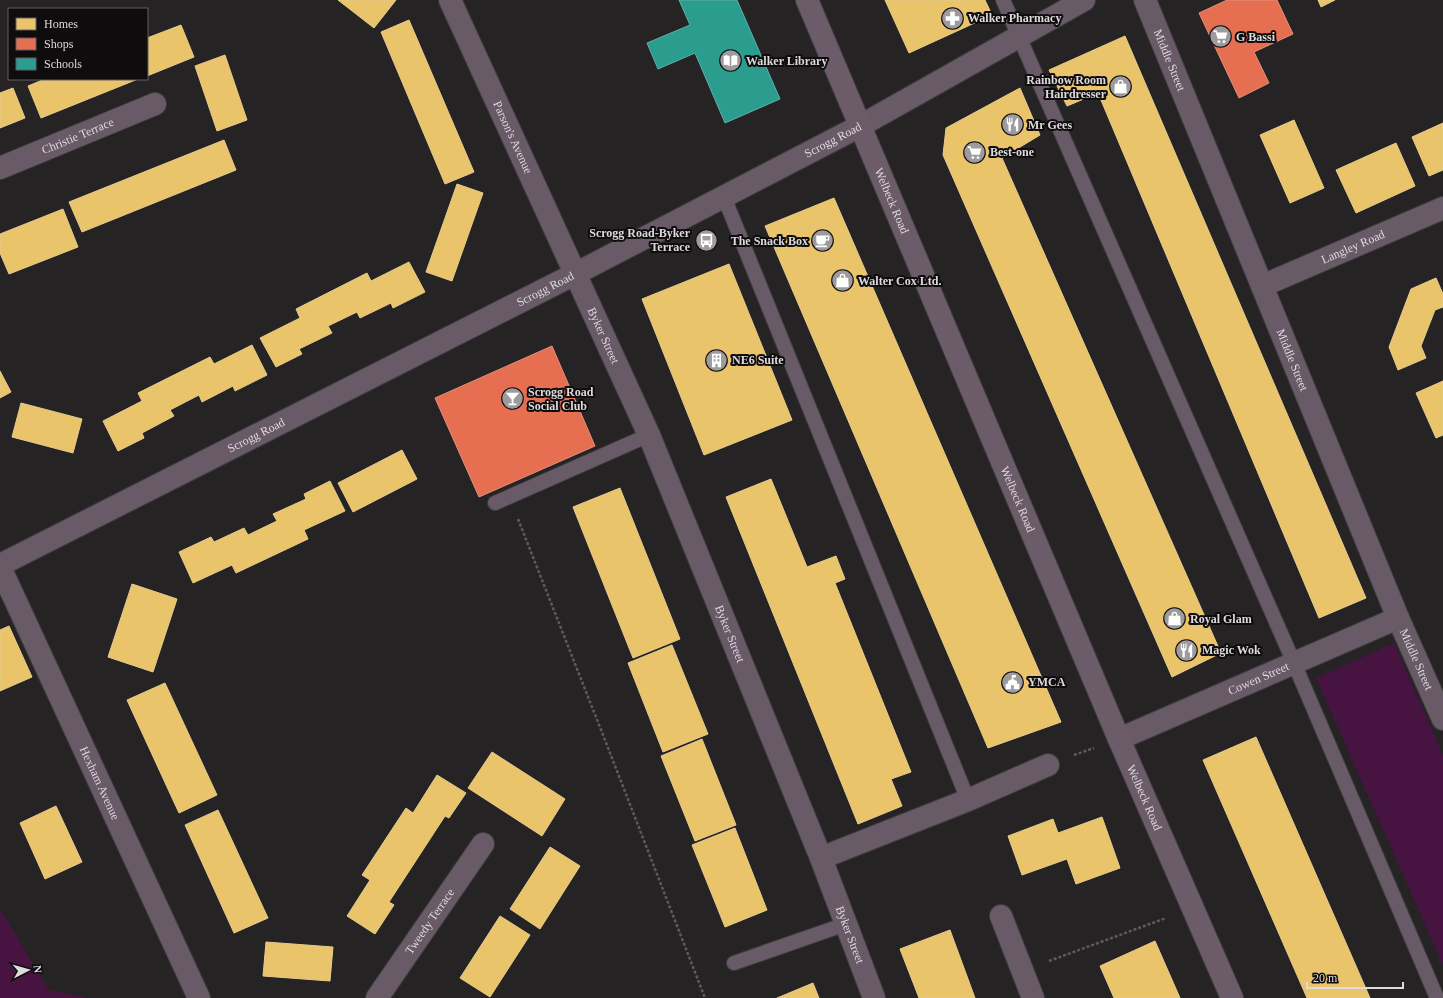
<svg xmlns="http://www.w3.org/2000/svg" width="1443" height="998" font-family="Georgia,serif">
<style>
.green{fill:#471341}
.homes{fill:#e9c46a;stroke:#e6cb8c}
.shops{fill:#e76f51;stroke:#e48f7b}
.schools{fill:#2a9d8f;stroke:#60b0a6}
.lines{fill:none;stroke-linecap:round;stroke-linejoin:round}
.service-casing{stroke:#3f3e3f;stroke-width:16}
.minor-casing{stroke:#3f3e3f;stroke-width:24}
.tertiary-casing{stroke:#3f3e3f;stroke-width:24}
.secondary-casing{stroke:#3f3e3f;stroke-width:24}
.path{stroke:#61585f;stroke-width:2.5;stroke-dasharray:3 2;stroke-linecap:butt}
.service{stroke:#685a66;stroke-width:14}
.minor{stroke:#685a66;stroke-width:22}
.tertiary{stroke:#685a66;stroke-width:22}
.secondary{stroke:#6c5c69;stroke-width:22}
.labels{text-anchor:middle;stroke-width:4;stroke-linejoin:round;paint-order:stroke}
.poi-label{font-size:12px;font-weight:bold;fill:#dedbdd;stroke:#0f0c0e;text-anchor:start}
.street-label{font-size:12px;fill:#dedbdd;stroke:#0f0c0e}
</style>
<rect width="100%" height="100%" fill="#262325"/>
<g class="green">
<path d="M1394,643L1443,755V965L1316,678Z"/>
<path d="M0,909L49,990L89,998H0Z"/>
</g>
<g class="homes">
<path d="M338,0H396L374,28Z"/>
<path d="M885,0H985L992,15L909,53Z"/>
<path d="M1318,0H1335L1321,7Z"/>
<path d="M409,20L474,172L445,184L381,32Z"/>
<path d="M181,25L194,57L147,76V38Z"/>
<path d="M1125,36L1366,598L1319,618L1098,93L1067,106L1049,70Z"/>
<path d="M225,55L247,120L217,131L195,66Z"/>
<path d="M45,79H138L41,118L28,86Z"/>
<path d="M13,88L25,118L0,128V93Z"/>
<path d="M1020,88L1040,135L1002,158L1221,653L1172,677L943,155L946,128Z"/>
<path d="M1294,120L1324,188L1290,203L1260,135Z"/>
<path d="M1443,123V170L1429,176L1412,137Z"/>
<path d="M224,140L236,170L82,232L69,202Z"/>
<path d="M1396,143L1415,186L1356,213L1336,170Z"/>
<path d="M457,184L483,193L452,281L426,272Z"/>
<path d="M834,198L1061,722L988,748L765,226Z"/>
<path d="M63,209L78,247L9,274L0,253V234Z"/>
<path d="M409,262L425,292L393,308L391,303L360,318L357,312L328,326L332,333L299,349L302,354L276,367L260,338L300,318L296,309L367,273L371,281Z"/>
<path d="M729,264L792,420L704,455L642,299Z"/>
<path d="M1436,278L1443,294V307L1435,310L1421,346L1426,358L1398,370L1389,347L1411,289Z"/>
<path d="M252,345L267,375L235,391L233,386L202,402L199,395L170,410L174,416L142,433L144,438L118,451L103,421L142,401L138,393L210,357L214,364Z"/>
<path d="M0,371L11,392L0,398Z"/>
<path d="M1443,381V435L1436,438L1416,393Z"/>
<path d="M21,403L82,419L73,453L12,437Z"/>
<path d="M402,450L417,479L353,512L338,483Z"/>
<path d="M771,479L807,567L836,556L845,579L835,583L911,772L891,779L902,806L858,824L726,497Z"/>
<path d="M330,481L345,511L304,530L308,539L236,573L232,565L193,583L179,552L211,537L214,542L244,528L248,535L277,521L273,514L306,499L304,494Z"/>
<path d="M620,488L680,639L633,658L573,507Z"/>
<path d="M132,584L177,599L153,672L108,657Z"/>
<path d="M9,626L32,677L0,691V630Z"/>
<path d="M672,645L708,734L663,752L628,663Z"/>
<path d="M165,683L217,795L179,813L127,700Z"/>
<path d="M1256,737L1370,998H1307L1203,760Z"/>
<path d="M702,739L736,825L695,841L661,756Z"/>
<path d="M492,752L565,799L542,836L468,788Z"/>
<path d="M437,775L466,793L449,818L445,816L389,902L394,905L375,934L347,916L370,880L362,875L406,808L413,813Z"/>
<path d="M56,806L82,862L45,879L20,823Z"/>
<path d="M218,810L268,918L234,933L185,825Z"/>
<path d="M1102,817L1120,868L1076,884L1067,859L1022,875L1008,836L1053,819L1058,833Z"/>
<path d="M735,828L767,910L725,927L692,845Z"/>
<path d="M550,847L580,866L540,929L510,909Z"/>
<path d="M500,916L530,935L490,997L460,978Z"/>
<path d="M950,930L975,998H919L900,949Z"/>
<path d="M1155,941L1180,998H1114L1100,966Z"/>
<path d="M266,942L333,947L330,981L263,976Z"/>
<path d="M813,983L819,998H777Z"/>
</g>
<g class="shops">
<path d="M1227,0H1277L1293,34L1254,52L1269,83L1239,98L1199,13Z"/>
<path d="M552,346L595,446L479,497L435,398Z"/>
</g>
<path class="schools" d="M679,0H737L780,99L725,123L695,53L658,69L647,43L690,25Z"/>
<g class="lines">
<defs>
<g id="service">
<path d="M1003,0L1294,663L1437,998"/>
<path d="M724,197L968,800"/>
<path d="M495,503L649,435"/>
<path d="M734,963L846,924"/>
</g>
<g id="minor">
<path id="s1" d="M450,0L649,435L821,858L874,998"/>
<path id="s2" d="M1145,0L1398,618L1443,719"/>
<path id="s3" d="M0,168L155,104"/>
<path id="s4" d="M1262,286L1443,208"/>
<path id="s5" d="M0,567L199,998"/>
<path id="s6" d="M1119,739L1398,618"/>
<path d="M821,858L968,800L1048,765"/>
<path d="M1001,916L1033,998"/>
<path id="s7" d="M377,998L483,844"/>
</g>
<g id="tertiary">
<path id="s8" d="M0,565L575,274L860,126L1084,0"/>
</g>
<g id="secondary">
<path id="s9" d="M807,0L1119,739L1232,998"/>
</g>
</defs>
<use href="#service" class="service-casing"/>
<use href="#minor" class="minor-casing"/>
<use href="#tertiary" class="tertiary-casing"/>
<use href="#secondary" class="secondary-casing"/>
<g class="path">
<path d="M518,519L605,740L705,998"/>
<path d="M1074,755L1094,748"/>
<path d="M1049,961L1166,918"/>
</g>
<use href="#service" class="service"/>
<use href="#minor" class="minor"/>
<use href="#tertiary" class="tertiary"/>
<use href="#secondary" class="secondary"/>
</g>
<defs>
<symbol id="pharmacy-disc" viewBox="-11 -11 22 22"><circle r="9.5" fill="#9e9b9d" stroke="#0f0c0e"/><path d="M-2-6h4v4h4v4h-4v4h-4v-4h-4v-4h4Z" fill="#fff"/></symbol>
<symbol id="supermarket-disc" viewBox="-11 -11 22 22"><circle r="9.5" fill="#9e9b9d" stroke="#0f0c0e"/><path d="M-6-5.5h2.5l.6 2H6L4.5 2H-2.5L-4.4-4H-6ZM-1.5 3.2a1.3 1.3 0 1 0 .1 0ZM3 3.2a1.3 1.3 0 1 0 .1 0Z" fill="#fff"/></symbol>
<symbol id="library-disc" viewBox="-11 -11 22 22"><circle r="9.5" fill="#9e9b9d" stroke="#0f0c0e"/><path d="M-6-4Q-3-5.5-.7-3.5V5Q-3 3-6 4ZM6-4Q3-5.5 .7-3.5V5Q3 3 6 4Z" fill="#fff"/></symbol>
<symbol id="shop-disc" viewBox="-11 -11 22 22"><circle r="9.5" fill="#9e9b9d" stroke="#0f0c0e"/><path d="M-5-2.5h2.3a2.7 3.5 0 0 1 5.4 0H5L5.5 6h-11ZM-1.5-2.5h3a1.5 2.3 0 0 0-3 0Z" fill="#fff"/></symbol>
<symbol id="restaurant-disc" viewBox="-11 -11 22 22"><circle r="9.5" fill="#9e9b9d" stroke="#0f0c0e"/><path d="M-5-6h1v4h1v-4h1v4h1v-4h1v5L-1.5 .5V6h-2V.5L-5-1ZM5-6V6H3V1.5H1.5Q1.5-4 5-6Z" fill="#fff"/></symbol>
<symbol id="bus-disc" viewBox="-11 -11 22 22"><circle r="9.5" fill="#9e9b9d" stroke="#0f0c0e"/><path d="M-5-6H5V4H4V6H2V4H-2V6H-4V4H-5ZM-3.5-4V0h7V-4ZM-3.5 1.2v1.5H-2V1.2ZM2 1.2v1.5H3.5V1.2Z" fill="#fff"/></symbol>
<symbol id="cafe-disc" viewBox="-11 -11 22 22"><circle r="9.5" fill="#9e9b9d" stroke="#0f0c0e"/><path d="M-5.5-4.5H6V0H3Q3 3.5 0 3.5H-2.5Q-5.5 3.5-5.5 0ZM3-3.2v2h1.7v-2ZM-6 4.5H4V6H-6Z" fill="#fff"/></symbol>
<symbol id="building-disc" viewBox="-11 -11 22 22"><circle r="9.5" fill="#9e9b9d" stroke="#0f0c0e"/><path d="M-4-6H4V6H1V3H-1V6H-4ZM-2.5-4.3h1.7v1.8h-1.7ZM.8-4.3h1.7v1.8H.8ZM-2.5-1h1.7V.8h-1.7ZM.8-1h1.7V.8H.8Z" fill="#fff"/></symbol>
<symbol id="bar-disc" viewBox="-11 -11 22 22"><circle r="9.5" fill="#9e9b9d" stroke="#0f0c0e"/><path d="M-6-5H6L.8 .8V4.5H3.5V6h-7V4.5H-.8V.8Z" fill="#fff"/></symbol>
<symbol id="civic-disc" viewBox="-11 -11 22 22"><circle r="9.5" fill="#9e9b9d" stroke="#0f0c0e"/><path d="M-.6-6.5H3V-4.5H.6V-3L4-1V1h2V6H-6V1h2V-1L-.6-3ZM-1.2 2.5V6h2.4V2.5Z" fill="#fff"/></symbol>
</defs>
<g fill-rule="evenodd">
<use href="#pharmacy-disc" x="940" y="6" width="25" height="25"/>
<use href="#supermarket-disc" x="1208" y="24" width="25" height="25"/>
<use href="#library-disc" x="718" y="48" width="25" height="25"/>
<use href="#shop-disc" x="1108" y="74" width="25" height="25"/>
<use href="#restaurant-disc" x="1000" y="112" width="25" height="25"/>
<use href="#supermarket-disc" x="962" y="140" width="25" height="25"/>
<use href="#bus-disc" x="694" y="228" width="25" height="25"/>
<use href="#cafe-disc" x="810" y="228" width="25" height="25"/>
<use href="#shop-disc" x="830" y="268" width="25" height="25"/>
<use href="#building-disc" x="704" y="348" width="25" height="25"/>
<use href="#bar-disc" x="500" y="386" width="25" height="25"/>
<use href="#shop-disc" x="1162" y="606" width="25" height="25"/>
<use href="#restaurant-disc" x="1174" y="638" width="25" height="25"/>
<use href="#civic-disc" x="1000" y="670" width="25" height="25"/>
</g>
<g class="labels">
<g class="poi-label">
<text x="968" y="22">Walker Pharmacy</text>
<text x="1236" y="41">G Bassi</text>
<text x="746" y="65">Walker Library</text>
<text x="1106" y="84" text-anchor="end">Rainbow Room<tspan x="1106" dy="14">Hairdresser</tspan></text>
<text x="1028" y="129">Mr Gees</text>
<text x="990" y="156">Best-one</text>
<text x="690" y="237" text-anchor="end">Scrogg Road-Byker<tspan x="690" dy="14">Terrace</tspan></text>
<text x="808" y="245" text-anchor="end">The Snack Box</text>
<text x="858" y="285">Walter Cox Ltd.</text>
<text x="732" y="364">NE6 Suite</text>
<text x="528" y="396">Scrogg Road<tspan x="528" dy="14">Social Club</tspan></text>
<text x="1190" y="623">Royal Glam</text>
<text x="1202" y="654">Magic Wok</text>
<text x="1028" y="686">YMCA</text>
</g>
<g class="street-label">
<text dy="4" stroke="none"><textPath href="#s2" startOffset="65">Middle Street</textPath></text>
<text dy="4" stroke="none"><textPath href="#s3" startOffset="84">Christie Terrace</textPath></text>
<text dy="4" stroke="none"><textPath href="#s1" startOffset="151">Parson's Avenue</textPath></text>
<text dy="4" stroke="none"><textPath href="#s8" startOffset="935">Scrogg Road</textPath></text>
<text dy="4" stroke="none"><textPath href="#s9" startOffset="218">Welbeck Road</textPath></text>
<text dy="4" stroke="none"><textPath href="#s4" startOffset="99">Langley Road</textPath></text>
<text dy="4" stroke="none"><textPath href="#s8" startOffset="611">Scrogg Road</textPath></text>
<text dy="4" stroke="none"><textPath href="#s1" startOffset="369">Byker Street</textPath></text>
<text dy="4" stroke="none"><textPath href="#s2" startOffset="389">Middle Street</textPath></text>
<text dy="4" stroke="none"><textPath href="#s8" startOffset="287">Scrogg Road</textPath></text>
<text dy="4" stroke="none"><textPath href="#s9" startOffset="542">Welbeck Road</textPath></text>
<text dy="4" stroke="none"><textPath href="#s1" startOffset="693">Byker Street</textPath></text>
<text dy="4" stroke="none"><textPath href="#s2" startOffset="713">Middle Street</textPath></text>
<text dy="4" stroke="none"><textPath href="#s6" startOffset="152">Cowen Street</textPath></text>
<text dy="4" stroke="none"><textPath href="#s5" startOffset="238">Hexham Avenue</textPath></text>
<text dy="4" stroke="none"><textPath href="#s9" startOffset="866">Welbeck Road</textPath></text>
<text dy="4" stroke="none"><textPath href="#s7" startOffset="93">Tweedy Terrace</textPath></text>
<text dy="4" stroke="none"><textPath href="#s1" startOffset="1017">Byker Street</textPath></text>
</g>
</g>
<rect x="8" y="8" width="140" height="72" fill="#0f0c0e" stroke="#625f61"/>
<rect x="16" y="18" width="20" height="12" fill="#e9c46a" stroke="#625f61"/>
<text x="44" y="28" font-size="12" fill="#dedbdd">Homes</text>
<rect x="16" y="38" width="20" height="12" fill="#e76f51" stroke="#625f61"/>
<text x="44" y="48" font-size="12" fill="#dedbdd">Shops</text>
<rect x="16" y="58" width="20" height="12" fill="#2a9d8f" stroke="#625f61"/>
<text x="44" y="68" font-size="12" fill="#dedbdd">Schools</text>
<g transform="translate(28 970) rotate(84)" stroke="#0f0c0e" stroke-width="3" paint-order="stroke">
<path d="M0-3L7 15L0 10L-7 15Z" fill="#dedbdd"/>
<text y="-6" font-size="11" font-weight="bold" text-anchor="middle" fill="#dedbdd">N</text>
</g>
<path d="M1307 982v6h96v-6" fill="none" stroke="#dedbdd" stroke-width="2"/>
<text x="1313" y="982" font-size="12" fill="#dedbdd" stroke="#0f0c0e" stroke-width="3" paint-order="stroke">20 m</text>
</svg>
